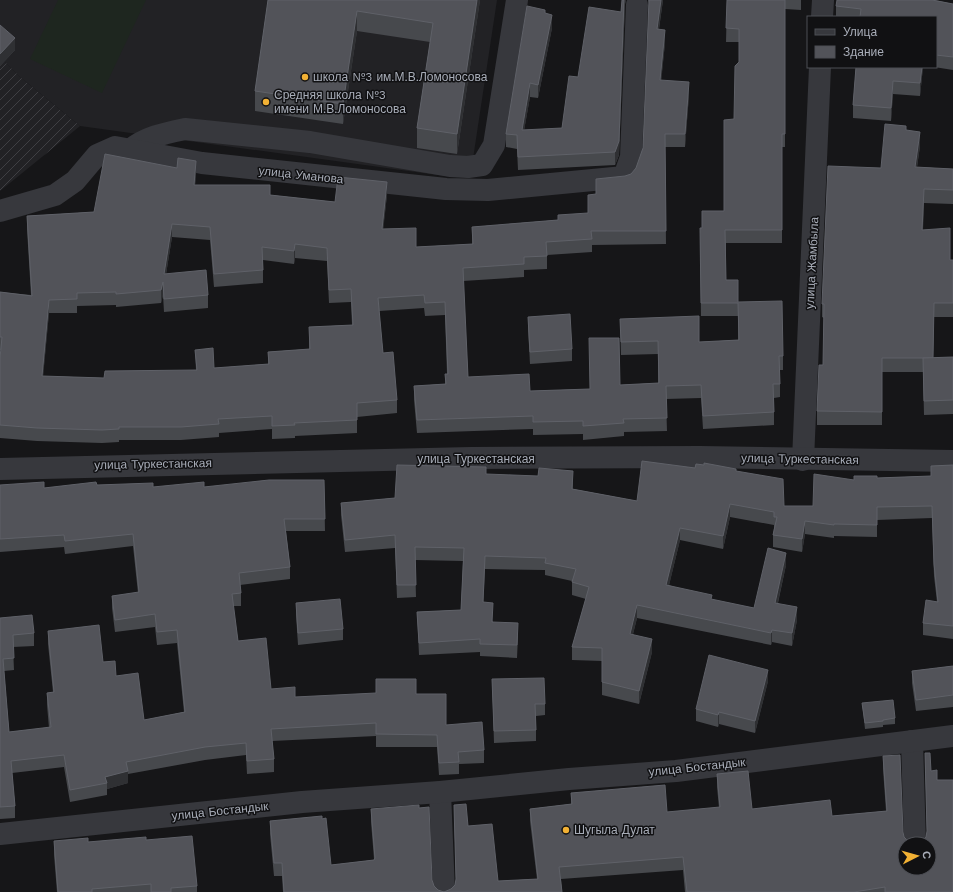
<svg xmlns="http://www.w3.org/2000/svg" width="953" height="892" font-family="'Work Sans',sans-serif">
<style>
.built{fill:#222225}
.industrial{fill:url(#industrial-furrows)}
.pitch{fill:#1e261f}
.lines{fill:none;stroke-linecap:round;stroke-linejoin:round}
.minor{stroke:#37383d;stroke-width:22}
.wall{fill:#47494d;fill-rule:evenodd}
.shaded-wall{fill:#2f3033}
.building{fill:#525359;stroke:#5f6168;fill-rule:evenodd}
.poi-dot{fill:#f2b134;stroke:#111113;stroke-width:1.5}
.labels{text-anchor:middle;stroke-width:3;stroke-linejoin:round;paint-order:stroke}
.poi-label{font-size:12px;fill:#a8adb8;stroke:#111113;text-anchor:start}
.street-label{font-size:12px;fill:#a8adb8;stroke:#111113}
</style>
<defs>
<pattern id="industrial-furrows" width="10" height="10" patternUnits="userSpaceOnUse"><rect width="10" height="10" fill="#222225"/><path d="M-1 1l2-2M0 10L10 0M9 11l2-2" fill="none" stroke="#3f3f43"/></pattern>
</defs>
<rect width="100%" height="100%" fill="#161618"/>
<path class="built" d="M0,0H497L471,172L452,177L80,126L20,77L0,57Z"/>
<path class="industrial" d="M0,57L20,77L80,126L0,191Z"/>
<path class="pitch" d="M58,0H146L102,93L30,59Z"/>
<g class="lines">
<g class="minor">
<path d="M822,17L823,0"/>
<path d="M130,150C145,137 166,133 185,129L310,142L450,166L468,167L482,165L494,145L517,0"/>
<path d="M0,211L55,195L75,181L97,155L115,147L202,163L446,189L488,190L624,177L631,157L637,5"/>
<path d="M803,460L820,67"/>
<path d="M0,469L471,458L700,457L953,461"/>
<path d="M912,741L915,844"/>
<path d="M440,792L444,892"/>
<path d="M0,834L302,802L440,792L569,779L676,771L953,736"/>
</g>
</g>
<g class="wall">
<path d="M268,0H480L457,154L417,148V128L430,42L357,31L343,124L255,111V91Z"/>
<path d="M622,0H626L625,4L619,155L615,165L518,170L517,149L506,147V134L545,14L552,28L538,98L530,97L524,130L562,128L578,77L621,12Z"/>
<path d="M648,0H663L659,29L665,43L661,81L689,95L685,147H665L666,244L592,245V252L547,255V269L524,270V277L463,281L468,377L530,391L590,389L620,385L658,383V354L621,355L620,319L699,342L738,340V316H701L700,242L702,228L724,211L734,119L739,62V42H726L727,0H801V10L785,9V147H782V243H726V280L738,302L783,356V370H780V397L774,398V425L703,429L701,398L666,399L667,431L624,432V436L583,440V434L533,435V429L417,433L414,400V386L445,384V374H447L445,315L425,316L424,308L379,311L383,353L397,400V413L357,417V433L295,436V438L272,439V429L219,433V437L181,440H119V442L102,443L37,441L0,438V358L1,350H0V292L31,295L27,229V216L94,212L196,175L195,185L270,195L335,202L387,195L383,229L416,247L472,244V227L558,220L588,213L596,194L625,176L631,174L636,168L643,148L649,3ZM172,237L210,240L214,287L263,283V260L294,264L295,258L327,261L329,303L351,302L352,325L309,327V349L268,352V364L214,368L195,350L196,370L104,378L43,376L49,313H77V306L116,305V307L161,303L163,295L164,312L208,308V295L166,274Z"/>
<path d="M935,0L953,4V70L934,67H936V17H836V6Z"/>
<path d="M0,25L15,50L0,66Z"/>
<path d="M856,67H923L920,96L893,94L891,121L853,118V105Z"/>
<path d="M906,131L920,146L917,167L953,169V204L924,203L923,230L950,260H953V317H934L933,358L953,357V414L924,415L923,372H882V425H817V411L823,365L824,318L822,317V304Z"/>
<path d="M528,317L572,349V361L530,364L528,329Z"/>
<path d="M953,465V639L923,635V623L937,602L934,576L932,518L877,520V537L834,536V538L805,534L802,552L773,547V535L774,528V525L730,517L723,549L680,540L669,585L712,600L754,608L786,565L778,603L797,620L792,646L772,642L771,645L637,618L633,634L652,652L639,704L602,695V661L572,660V647L586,599L572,595V581L545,575V570L485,569L483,602L493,622L518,636L517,658L480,656V652L419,655L417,612L461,610L463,561L415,560L416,597L397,598L395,548L345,552L341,515V503L395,498L486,474L573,483V489L637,501L695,468L736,471L784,506H813L854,480L877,478L931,476V466Z"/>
<path d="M324,480L325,531H286L290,567V579L240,585L241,593V606H233L238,641L271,689L295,697L416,694L446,725L484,750V763L459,764V774L439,775L437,747H376V736L272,741L274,759V772L247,774L246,755L205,760L128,774V783L107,789V795L70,802L64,767L12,773L15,806V818L0,819V618L34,633V646L13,647L14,670L4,671L9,732L49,728L47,705V693L53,692L48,644V631L103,662L116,676L144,720L184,712L177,643L157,645L155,627L115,632L112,608V596L138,593L133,546L65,554L64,547L0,552V485L44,488L97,485L153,487H204Z"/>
<path d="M296,603L343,629V640L298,645L296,615Z"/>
<path d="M953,666V707L916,711L912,683V671Z"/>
<path d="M492,679L545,704V715L536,716V741L494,743Z"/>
<path d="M768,681L755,733L719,724L718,727L696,721V709Z"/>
<path d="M862,703L895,718V724L883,725V727L865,729Z"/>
<path d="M925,753L931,771L937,780L953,892H685L683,870L561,879L562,892H283L282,876H274L270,834V821L331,865L374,860V859L371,822V809L432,880L434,886L438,890L444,892L451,889L455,885L456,881L454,805L468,826L498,881L537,879L530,821V809L571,804V793L667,812L719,808L717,787V774L752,809L832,816L886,811L883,769V756L904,837L909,842L916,844L922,842L926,837L927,833Z"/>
<path d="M146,840L197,886V892H57L54,855V841L88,842Z"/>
</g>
<g class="shaded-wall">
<path d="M477,0H480L457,154V134Z"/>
<path d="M624,0H626L625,4L619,155L615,165V152Z"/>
<path d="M661,0H663L657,42V29Z"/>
<path d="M357,11V31L343,124V104Z"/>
<path d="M552,15V28L538,98V85Z"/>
<path d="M665,30V43L660,94V80Z"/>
<path d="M15,38V50L0,66V54Z"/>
<path d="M922,67H923L920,96V83Z"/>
<path d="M893,81V94L891,121V108Z"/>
<path d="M689,82V95L685,147V134Z"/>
<path d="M530,83V97L522,143V130Z"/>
<path d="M920,132V146L915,181V167Z"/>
<path d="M196,161V175L194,199V185Z"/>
<path d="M387,182V195L382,242V229Z"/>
<path d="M924,189V203L922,244V230Z"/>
<path d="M172,224V237L164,287V274Z"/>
<path d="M295,244V258L294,264V251Z"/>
<path d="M163,282V295L161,303V290Z"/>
<path d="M49,300V313L42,389V376Z"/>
<path d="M573,471V483L572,502V489Z"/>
<path d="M730,504V517L723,549V536Z"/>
<path d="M805,521V534L802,552V539Z"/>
<path d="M680,528V540L666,598V585Z"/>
<path d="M786,553V565L775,615V603Z"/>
<path d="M485,556V569L483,615V602Z"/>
<path d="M637,605V618L630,646V634Z"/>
<path d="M797,607V620L792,646V633Z"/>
<path d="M772,630V642L771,645V633Z"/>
<path d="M652,639V652L639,704V691Z"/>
<path d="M768,670V681L755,733V721Z"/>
<path d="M719,712V724L718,727V715Z"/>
<path d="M128,771V783L107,789V783L105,777Z"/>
</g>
<g class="building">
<path d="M268,0H477L457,134L417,128L433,23L357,11L343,104L255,91Z"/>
<path d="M622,0H624L619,141L615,152L518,157L517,135L506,134L527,6L545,10V13L552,15L538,85L530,83L522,130L562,128L569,76L578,77L589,7L621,12Z"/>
<path d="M649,0H661L657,29L665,30L660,80L689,82L685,134H665L666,231H591L592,239L546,242L547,256L524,257V264L463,268L468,377L529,374L530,391L590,389L589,338H619L620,385L659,383L658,341L621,342L620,319L699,316V342L739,340L738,303H701L700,228H702V211H724V120L734,119L735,66L739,62V29L726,28L727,0H785V134H782V230H725L726,280H738V302L782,301L783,356H779L780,384H773L774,412L703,416L701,385L666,386L667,418L623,419L624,423L583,426V421L533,422V416L417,420L414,386L446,384L445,374H448L445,302L425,303L424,295L378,298L383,353L393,352L397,400L357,403V420L294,423L295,425L272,426V416L218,419L219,424L181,427H119V429L102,430L37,428L0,425V358L2,337H0V292L32,296L27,216L94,212L105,154L177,168L178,158L196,161L194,185H270V195L335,202L338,177L387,182L382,229L416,228V247L473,244L472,227L558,220V215L588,213V195L596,194V179L625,176L631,174L636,168L643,148ZM172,224L210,227L214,274L263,270L262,247L294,251L295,244L327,248L329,290L351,289L353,325L309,327L310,349L268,352L269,364L214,368L213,348L195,350L197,370L105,371L104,378L42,376L49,300L77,299V293L116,292V294L161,290L163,282L164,299L208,295L206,270L164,274Z"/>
<path d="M837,0H932L953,4V57L936,55V17H860L861,9L836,6Z"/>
<path d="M0,25L15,38L0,54Z"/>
<path d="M856,67H922L920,83L893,81L891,108L853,105Z"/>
<path d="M885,124L906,126V130L920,132L915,167L953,169V190L924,189L922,230L950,228V260H953V303H934L933,358H882V412L817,411L819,365H823L824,304H822L828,166L881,168Z"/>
<path d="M570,314L572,349L530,352L528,317Z"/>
<path d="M953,357V400L924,401L923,358Z"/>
<path d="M642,461L695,468L696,464L704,465V463L736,469V471L783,479L784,506H813L814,474L854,480V476H877V478L931,476V466L953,465V626L923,623L926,600L938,602L934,564L932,506L877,507V525L834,524V525L805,521L802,539L773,535L777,517H774V512L730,504L723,536L680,528L666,585L712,595L711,599L754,608L768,548L786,553L775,603L797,607L792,633L772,630L771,633L637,605L630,634L652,639L639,691L602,682V648L572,647L589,587L572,582L576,569L545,563L546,558L485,556L483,602L493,603L492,622L518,623L517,645L480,644V639L419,643L417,612L461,610L464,548L415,547L416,585H397L395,535L345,540L341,503L395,498L397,465L486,467V474L538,476L539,468L573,471L572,489L637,501Z"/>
<path d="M269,480H324L325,519H284L290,567L239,573L241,593L232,594L238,641L266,638L271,689L295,687V697L376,693V679H416V694H446V725L482,722L484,750L458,752L459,762L439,763L437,735L376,734V723L271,729L274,759L247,761L246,743L205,747L126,762L128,771L105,777L107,783L70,790L64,755L11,761L15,806L0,807V618L32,615L34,633L13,635L14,658L3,659L9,732L51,727L47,693L54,692L48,631L99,625L103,662L115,661L116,676L138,673L144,720L185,712L177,630L157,632L155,614L115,620L112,596L139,592L133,534L65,541L64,535L0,539V485L44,482V488L96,482L97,485L153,483V487L204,482V487Z"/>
<path d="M340,599L343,629L298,633L296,603Z"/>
<path d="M709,655L768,670L755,721L719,712L718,715L696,709Z"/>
<path d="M953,666V695L916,700L912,671Z"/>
<path d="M544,678L545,704H535L536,730L494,731L492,679Z"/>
<path d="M893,700L895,718L883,720V721L865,723L862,703Z"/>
<path d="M925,753H930L931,771L937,770V780H953V892H885V887L854,892H687L683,857L559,867L562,892H284L282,863H274L270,821L322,816V819L326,818L331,865L374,860L375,858L371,809L419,805V808L429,807L432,880L434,886L438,890L444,892L451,889L455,885L456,879L454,805L466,804L468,826L492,824L498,881L538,879L530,809L572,804L571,793L665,785L667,812L720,807L717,774L748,771L752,809L830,800L832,816L887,811L883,756L900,755L903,832L904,837L909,842L916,844L922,842L926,837L927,831ZM905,844H929V868H905Z"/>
<path d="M192,836L197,886L171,888V892H151V884L92,889V892H58L54,841L88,838V842L146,837V840Z"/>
</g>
<g class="poi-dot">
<circle cx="305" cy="77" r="4"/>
<circle cx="266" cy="102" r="4"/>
<circle cx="566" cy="830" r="4"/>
</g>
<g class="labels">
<g class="poi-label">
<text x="313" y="81">школа №3 им.М.В.Ломоносова</text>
<text x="274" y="99">Средняя школа №3<tspan x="274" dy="14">имени М.В.Ломоносова</tspan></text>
<text x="574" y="834">Шугыла Дулат</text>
</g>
<g class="street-label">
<text transform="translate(301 175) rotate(6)" y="4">улица Уманова</text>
<text transform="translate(812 263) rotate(-87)" y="4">улица Жамбыла</text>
<text x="476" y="463">улица Туркестанская</text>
<text transform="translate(800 459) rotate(1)" y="4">улица Туркестанская</text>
<text transform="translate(153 464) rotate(-1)" y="4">улица Туркестанская</text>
<text transform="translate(697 767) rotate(-6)" y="4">улица Бостандык</text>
<text transform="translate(220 811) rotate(-6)" y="4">улица Бостандык</text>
</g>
</g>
<rect x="807" y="16" width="130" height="52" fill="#111113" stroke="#4d4f55"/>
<rect x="815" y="29" width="20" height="6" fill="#37383d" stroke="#4d4f55"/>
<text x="843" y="36" font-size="12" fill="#a8adb8">Улица</text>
<rect x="815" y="46" width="20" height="12" fill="#525359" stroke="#4d4f55"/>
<text x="843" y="56" font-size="12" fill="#a8adb8">Здание</text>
<g transform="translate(917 856) rotate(84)"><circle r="19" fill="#111113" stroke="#4d4f55"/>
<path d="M0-3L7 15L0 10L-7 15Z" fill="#f2b134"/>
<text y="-6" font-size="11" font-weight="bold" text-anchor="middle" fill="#a8adb8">С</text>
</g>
</svg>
